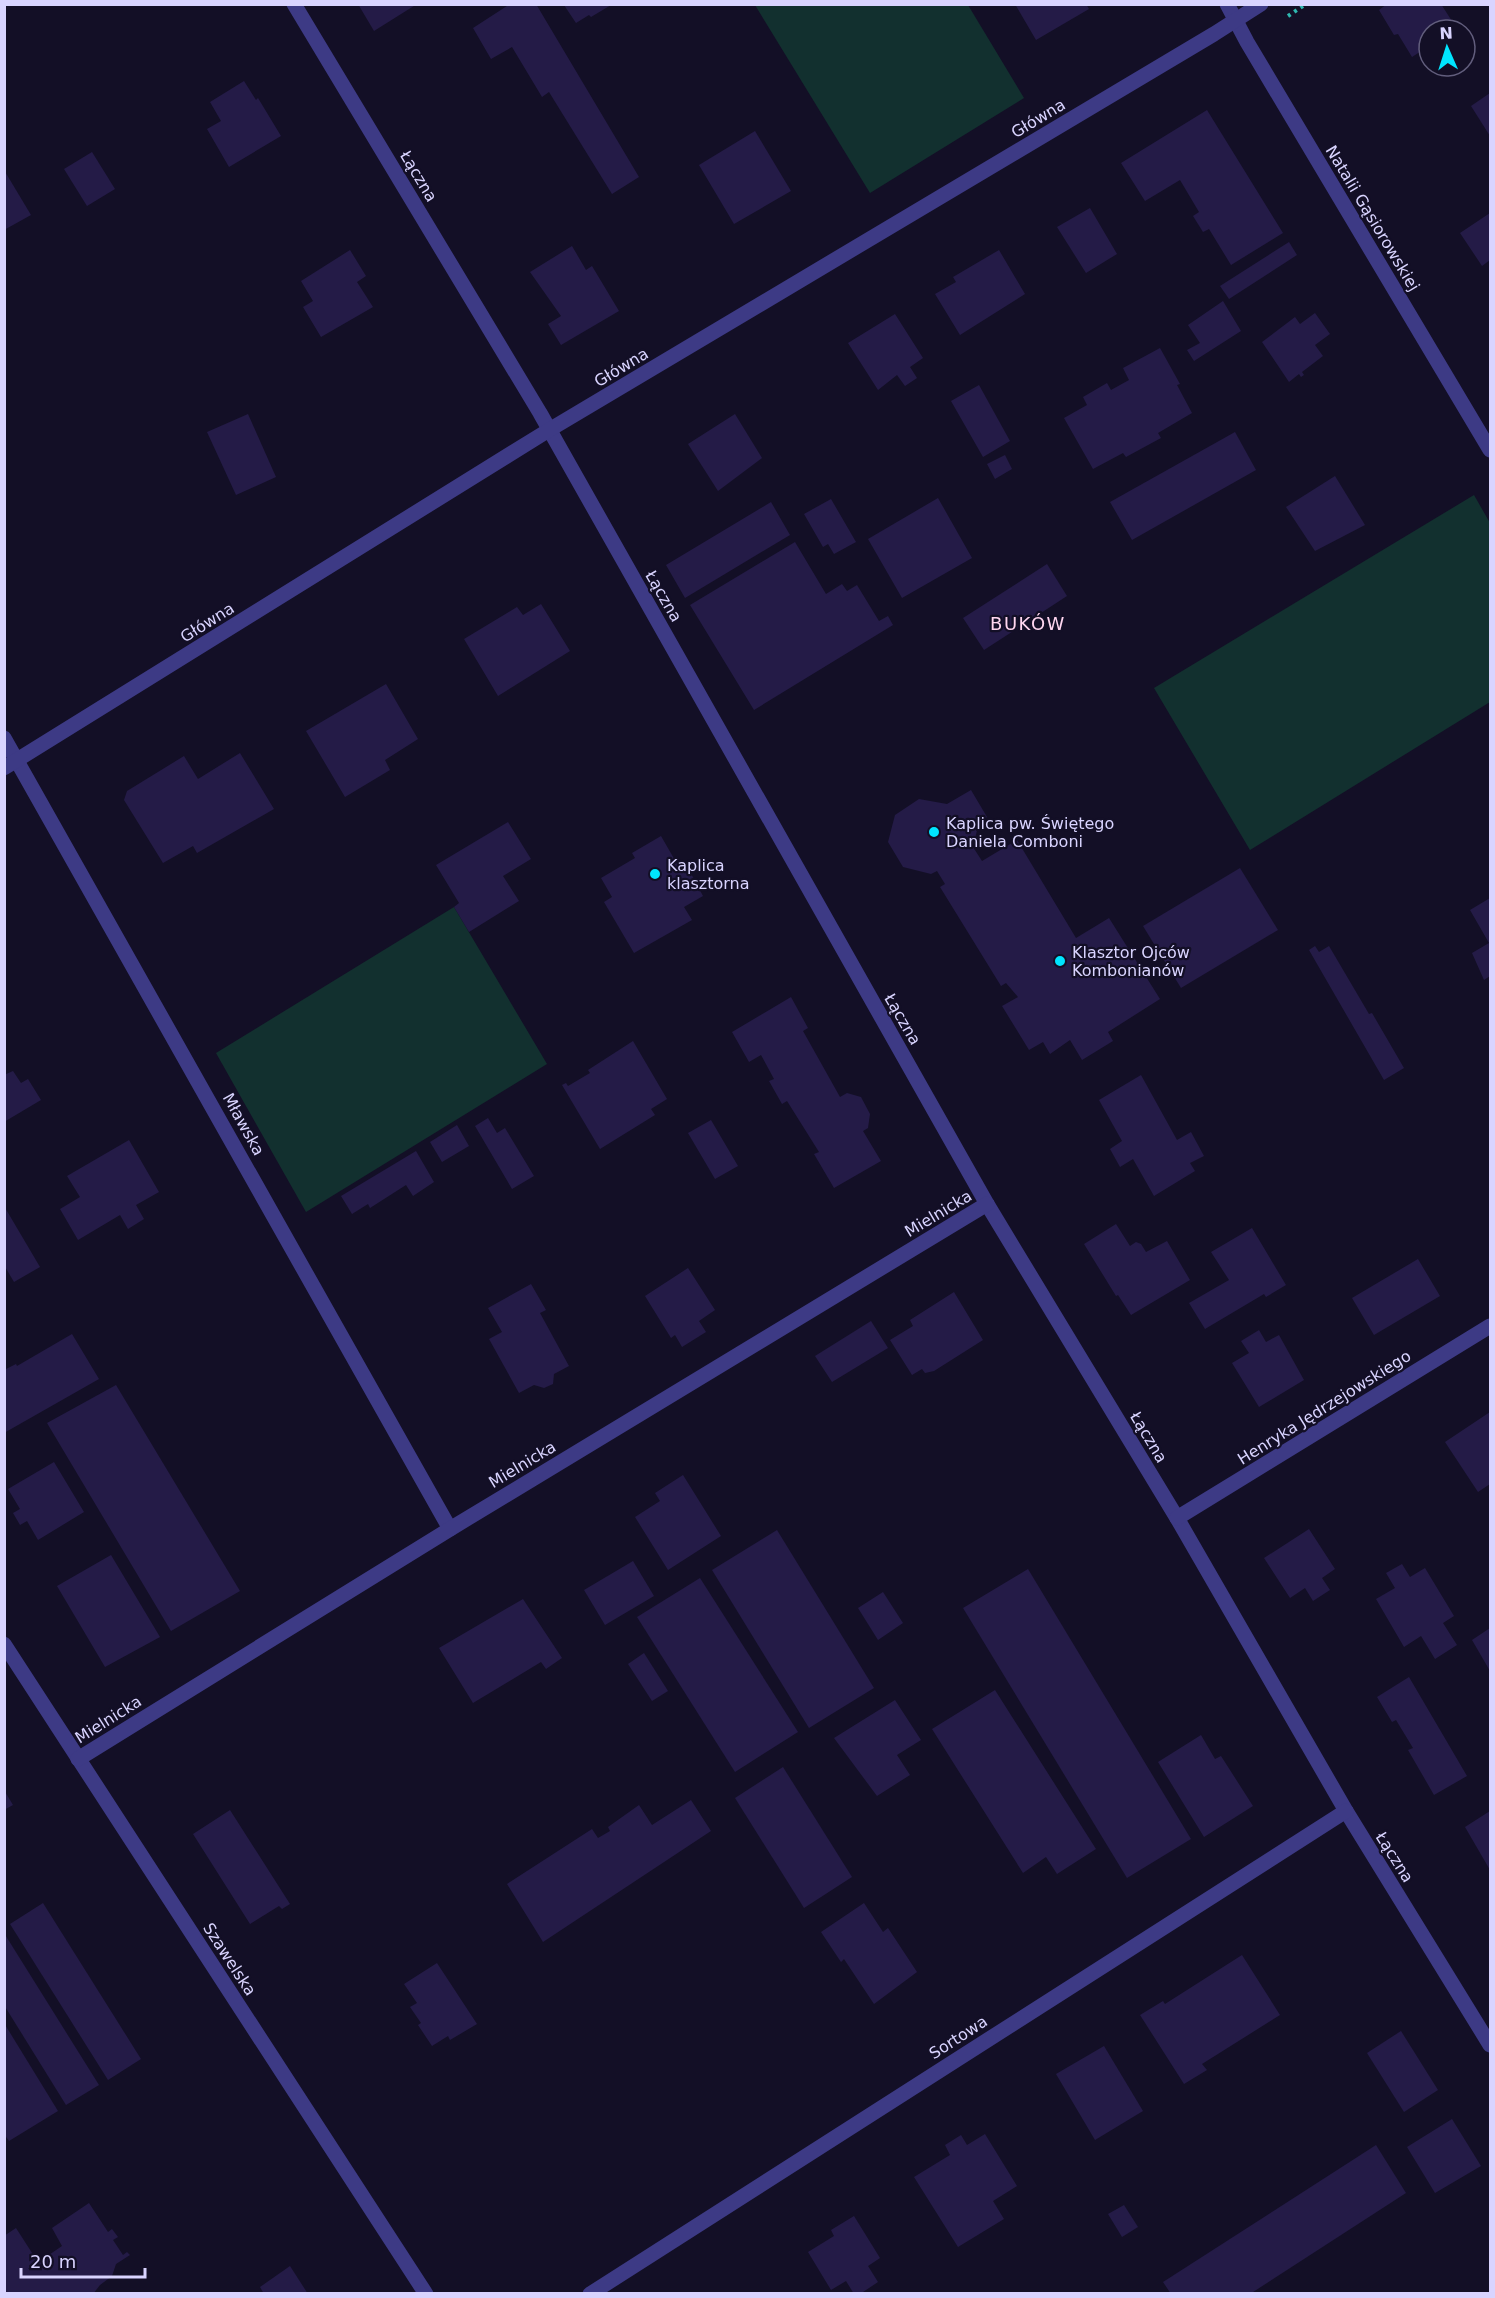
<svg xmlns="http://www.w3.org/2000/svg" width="1495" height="2298" font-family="'DejaVu Sans',sans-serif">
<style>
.green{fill:#12302f}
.building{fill:#241b47}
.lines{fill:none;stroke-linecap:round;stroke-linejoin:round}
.path{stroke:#2fb8b0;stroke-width:4;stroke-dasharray:3 4.5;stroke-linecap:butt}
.street{stroke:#3d3a85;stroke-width:15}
.poi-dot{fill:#00e5ff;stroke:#130f26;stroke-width:2}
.labels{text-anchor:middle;stroke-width:4.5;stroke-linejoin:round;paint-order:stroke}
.street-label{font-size:16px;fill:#d9d4ff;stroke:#130f26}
.poi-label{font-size:16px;fill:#d9d4ff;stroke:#130f26;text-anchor:start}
.neighbourhood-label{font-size:18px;letter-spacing:1.5px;fill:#ffd6f0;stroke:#130f26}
</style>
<rect width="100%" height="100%" fill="#130f26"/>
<g class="green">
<path d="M755,5H968L1024,98L870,193Z"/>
<path d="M1474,495L1490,523V702L1250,850L1154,688Z"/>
<path d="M454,907L547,1064L306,1212L216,1053Z"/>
</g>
<g class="building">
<path d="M358,4H417L374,31Z"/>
<path d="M510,4H536L639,177L612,194L549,92L542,97L512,47L491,59L473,28Z"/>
<path d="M1015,4H1086L1089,9L1036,40Z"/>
<path d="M1387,4H1433L1434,6L1441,4L1457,29L1429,30V46L1412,57L1398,34L1394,35L1379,10Z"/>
<path d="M564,5H611L591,17L589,15L576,23Z"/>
<path d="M244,81L256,100L258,98L281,136L229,167L207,129L221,121L210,102Z"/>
<path d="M1490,93V136L1471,106Z"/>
<path d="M1207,110L1283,233L1231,265L1209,229L1203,232L1193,216L1199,212L1180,180L1145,201L1121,163Z"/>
<path d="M755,131L791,191L734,224L699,165Z"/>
<path d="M92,152L115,189L87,206L64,169Z"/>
<path d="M4,170L31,215L4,230Z"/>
<path d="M1090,208L1117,254L1086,273L1057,227Z"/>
<path d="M1490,213V260L1482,266L1460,233Z"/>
<path d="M1289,242L1297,255L1229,299L1220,286Z"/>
<path d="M572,246L586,270L592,266L619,311L561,345L548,324L561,316L530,272Z"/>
<path d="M350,250L366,276L357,282L373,307L321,337L303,307L313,301L301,281Z"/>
<path d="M999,250L1025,294L960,335L935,294L956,282L953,277Z"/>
<path d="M1223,301L1241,331L1194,361L1187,350L1200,343L1188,325Z"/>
<path d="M1315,313L1330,334L1315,345L1323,356L1302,372L1304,375L1301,377L1299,374L1289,382L1262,342L1295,317L1300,324Z"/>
<path d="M895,314L923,358L910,367L917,378L905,386L897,375L878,390L848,343Z"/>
<path d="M1160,348L1180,384L1177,385L1192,413L1158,433L1161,438L1126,457L1123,453L1093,469L1064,418L1087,405L1083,397L1107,383L1111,390L1129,380L1123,368Z"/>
<path d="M979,385L1010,441L983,457L951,401Z"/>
<path d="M248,414L276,477L236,495L207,432Z"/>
<path d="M735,414L762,458L718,491L688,444Z"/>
<path d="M1235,432L1256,470L1132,540L1110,502Z"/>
<path d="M1005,455L1012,469L995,479L987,464Z"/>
<path d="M1335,476L1365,525L1315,551L1286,507Z"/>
<path d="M938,498L972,558L902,598L868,539Z"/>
<path d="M831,499L856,542L834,554L828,544L823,547L804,514Z"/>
<path d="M771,502L790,535L685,598L666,565Z"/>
<path d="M795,542L826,594L842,584L847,591L857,585L879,621L888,616L893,625L754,710L690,605Z"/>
<path d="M1047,564L1067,596L984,650L963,618Z"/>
<path d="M541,604L570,651L498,696L464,639L517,607L523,615Z"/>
<path d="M386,684L418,739L385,760L390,770L345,797L306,731Z"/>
<path d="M240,753L274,809L197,853L193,846L163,863L124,800L127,791L184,756L198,779Z"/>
<path d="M971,790L987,817L979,822L973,847L982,861L1017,840L1076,938L1109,918L1160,999L1108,1032L1113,1041L1082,1060L1070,1040L1050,1054L1043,1042L1029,1050L1002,1006L1018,997L1006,983L1001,986L940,887L945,884L937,871L931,874L903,867L888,842L895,815L919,799L947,804Z"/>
<path d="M508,822L531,859L503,876L519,901L469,932L454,907L459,903L436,865Z"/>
<path d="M661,836L680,869L687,866L703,896L684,907L692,920L634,953L604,902L612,897L601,878L635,858L632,853Z"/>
<path d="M1240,868L1278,930L1181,988L1143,926Z"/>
<path d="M1490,898V976L1484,980L1472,953L1489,943L1470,910Z"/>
<path d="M1315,946L1319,952L1329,946L1369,1014L1372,1013L1404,1068L1384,1080L1309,950Z"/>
<path d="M791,997L808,1028L803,1031L840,1097L847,1093L861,1097L870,1114L868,1128L863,1131L881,1161L834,1188L814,1154L819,1152L787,1101L782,1104L769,1081L774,1079L761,1055L749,1062L732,1032Z"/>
<path d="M633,1041L667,1099L651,1109L655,1115L600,1149L562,1085L566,1083L568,1086L590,1073L588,1070Z"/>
<path d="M13,1071L21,1083L28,1079L41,1100L4,1122V1075Z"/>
<path d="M1141,1075L1177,1140L1191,1132L1204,1156L1190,1163L1195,1171L1154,1196L1133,1159L1120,1167L1110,1149L1122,1141L1099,1100Z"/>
<path d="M488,1118L497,1133L505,1128L534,1176L512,1189L475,1126Z"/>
<path d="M711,1120L738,1166L715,1179L688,1133Z"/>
<path d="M457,1125L469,1146L442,1162L430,1142Z"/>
<path d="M129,1140L159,1192L136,1205L144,1219L128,1229L120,1215L78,1240L60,1209L80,1197L67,1176Z"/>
<path d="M416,1151L434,1182L413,1196L406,1185L370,1208L368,1204L352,1214L341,1196Z"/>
<path d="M4,1206L40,1267L14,1282L4,1265Z"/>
<path d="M1116,1224L1130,1246L1136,1242L1141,1244L1146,1252L1167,1241L1190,1280L1131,1315L1118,1295L1116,1296L1084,1244Z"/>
<path d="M1252,1228L1286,1285L1266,1297L1264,1294L1205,1329L1189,1303L1229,1280L1211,1252Z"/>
<path d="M1418,1259L1440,1296L1374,1335L1352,1298Z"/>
<path d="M688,1268L715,1310L699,1321L706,1332L682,1347L675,1335L671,1338L645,1296Z"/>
<path d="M531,1284L546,1310L540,1313L569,1366L554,1374L553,1384L544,1388L534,1385L519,1393L489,1339L502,1332L488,1308Z"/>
<path d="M954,1292L983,1340L934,1371L925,1373L922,1369L912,1375L890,1340L913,1326L910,1320Z"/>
<path d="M871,1321L888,1348L832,1382L815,1356Z"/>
<path d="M1259,1330L1266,1342L1279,1335L1304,1380L1259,1407L1232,1363L1249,1353L1241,1341Z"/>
<path d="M72,1334L99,1379L4,1433V1370L16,1364L17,1366Z"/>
<path d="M116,1385L240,1591L171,1631L47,1423Z"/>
<path d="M1490,1412V1484L1478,1492L1445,1442Z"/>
<path d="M54,1462L84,1512L38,1540L27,1521L20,1525L13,1513L20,1509L8,1489Z"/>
<path d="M683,1475L721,1536L668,1570L635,1517L660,1501L655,1493Z"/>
<path d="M1309,1529L1335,1569L1322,1578L1330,1590L1313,1601L1305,1588L1290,1598L1264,1558Z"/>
<path d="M777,1530L874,1688L809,1728L712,1570Z"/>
<path d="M111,1555L160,1637L105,1667L57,1586Z"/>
<path d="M633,1561L654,1596L605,1625L584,1590Z"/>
<path d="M1402,1564L1410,1577L1425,1568L1454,1616L1443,1623L1457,1645L1435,1659L1421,1636L1404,1647L1376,1599L1395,1588L1386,1573Z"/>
<path d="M1028,1569L1191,1839L1127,1878L963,1608Z"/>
<path d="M700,1578L798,1732L735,1772L637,1617Z"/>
<path d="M883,1592L903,1623L878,1640L858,1608Z"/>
<path d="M523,1599L562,1658L546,1669L541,1662L473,1703L439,1648Z"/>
<path d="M1490,1628V1671L1472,1640Z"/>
<path d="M644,1653L668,1691L652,1701L628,1664Z"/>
<path d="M1409,1677L1467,1776L1434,1795L1408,1750L1413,1748L1396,1720L1392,1722L1377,1697Z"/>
<path d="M995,1690L1096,1849L1057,1874L1046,1857L1023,1873L932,1729Z"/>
<path d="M895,1700L921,1740L897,1755L910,1775L877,1796L834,1738Z"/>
<path d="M1201,1735L1215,1759L1221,1756L1253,1806L1204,1837L1158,1762Z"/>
<path d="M783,1767L852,1877L804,1908L735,1798Z"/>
<path d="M4,1790L13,1805L4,1810Z"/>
<path d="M691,1800L711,1831L543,1942L507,1884L592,1829L598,1838L610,1831L608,1827L639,1805L652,1825Z"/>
<path d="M230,1810L290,1904L282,1909L279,1906L250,1924L193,1834Z"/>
<path d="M1490,1811V1870L1465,1827Z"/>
<path d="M43,1903L141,2059L108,2080L10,1924Z"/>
<path d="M864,1903L883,1932L888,1928L917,1972L874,2004L844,1959L841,1962L821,1932Z"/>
<path d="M4,1933L99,2085L66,2105L4,2005Z"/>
<path d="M1242,1955L1280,2015L1202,2064L1207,2070L1184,2084L1140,2015L1163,2001L1165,2004Z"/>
<path d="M437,1963L477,2024L450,2040L448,2036L432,2046L418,2025L421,2023L410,2007L417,2003L404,1984Z"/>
<path d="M4,2023L58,2111L9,2141L4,2134Z"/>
<path d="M1401,2031L1438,2090L1404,2112L1367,2053Z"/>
<path d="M1104,2046L1143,2111L1095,2140L1056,2074Z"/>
<path d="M1452,2119L1481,2166L1435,2193L1407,2147Z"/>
<path d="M985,2134L1017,2186L993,2201L1004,2219L958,2247L914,2177L950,2155L945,2145L961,2135L967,2145Z"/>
<path d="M1376,2145L1406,2193L1250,2294H1171L1163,2282Z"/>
<path d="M89,2203L108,2232L112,2229L118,2237L113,2240L123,2255L127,2252L130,2255L116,2264L112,2276L100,2285L93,2294H4V2236L16,2228L34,2256L43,2259L62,2246L52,2228Z"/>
<path d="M1124,2205L1138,2227L1122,2237L1108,2214Z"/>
<path d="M854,2216L880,2258L868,2266L878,2282L860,2294H854L846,2281L831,2290L808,2252L834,2236L831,2230Z"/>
<path d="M290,2266L308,2294H264L260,2287Z"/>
</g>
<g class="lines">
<path class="path" d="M1288,16L1306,4"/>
<g class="street">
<path d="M294,4L540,413L987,1204L1177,1518L1346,1811L1490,2045"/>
<path d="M1227,4L1247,42L1490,450"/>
<path d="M4,738L450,1529"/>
<path d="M4,768L549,430L1214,34L1261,4"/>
<path d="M1177,1518L1490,1326"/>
<path d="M4,1644L426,2294"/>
<path d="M78,1759L450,1529L987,1204"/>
<path d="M590,2294L1346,1811"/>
</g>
</g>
<g class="poi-dot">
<circle cx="934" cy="832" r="6"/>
<circle cx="655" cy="874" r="6"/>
<circle cx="1060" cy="961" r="6"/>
</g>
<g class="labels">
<g class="street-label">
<text transform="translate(1038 118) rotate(-31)" y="6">Główna</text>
<text transform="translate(419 176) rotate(59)" y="6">Łączna</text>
<text transform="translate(1373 218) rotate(59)" y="6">Natalii Gąsiorowskiej</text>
<text transform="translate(621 367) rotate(-31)" y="6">Główna</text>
<text transform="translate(664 596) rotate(60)" y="6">Łączna</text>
<text transform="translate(207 622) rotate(-32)" y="6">Główna</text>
<text transform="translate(903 1019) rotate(60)" y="6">Łączna</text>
<text transform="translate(244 1124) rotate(61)" y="6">Mławska</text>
<text transform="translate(938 1213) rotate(-31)" y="6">Mielnicka</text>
<text transform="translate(1324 1407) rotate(-32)" y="6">Henryka Jędrzejowskiego</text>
<text transform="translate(1149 1437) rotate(59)" y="6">Łączna</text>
<text transform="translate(522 1464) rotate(-31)" y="6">Mielnicka</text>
<text transform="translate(108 1719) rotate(-32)" y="6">Mielnicka</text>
<text transform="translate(1395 1857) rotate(58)" y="6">Łączna</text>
<text transform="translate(230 1959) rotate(57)" y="6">Szawelska</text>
<text transform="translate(958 2037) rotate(-33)" y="6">Sortowa</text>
</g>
<g class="poi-label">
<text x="946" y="829">Kaplica pw. Świętego<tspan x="946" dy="18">Daniela Comboni</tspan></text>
<text x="667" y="871">Kaplica<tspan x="667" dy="18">klasztorna</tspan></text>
<text x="1072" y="958">Klasztor Ojców<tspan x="1072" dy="18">Kombonianów</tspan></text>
</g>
<g class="neighbourhood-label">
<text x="1028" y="630">BUKÓW</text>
</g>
</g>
<rect width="1495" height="2298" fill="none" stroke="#d9d4ff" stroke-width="12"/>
<g transform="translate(1447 48) rotate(357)"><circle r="28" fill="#130f26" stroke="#625e7d" stroke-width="1.5"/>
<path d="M0-4.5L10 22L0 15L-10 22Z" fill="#00e5ff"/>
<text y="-9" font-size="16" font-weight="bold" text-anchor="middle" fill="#d9d4ff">N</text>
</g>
<path d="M21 2268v9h124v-9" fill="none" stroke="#d9d4ff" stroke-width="3"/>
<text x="30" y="2268" font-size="18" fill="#d9d4ff" stroke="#130f26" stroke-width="4.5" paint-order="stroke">20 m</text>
</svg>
